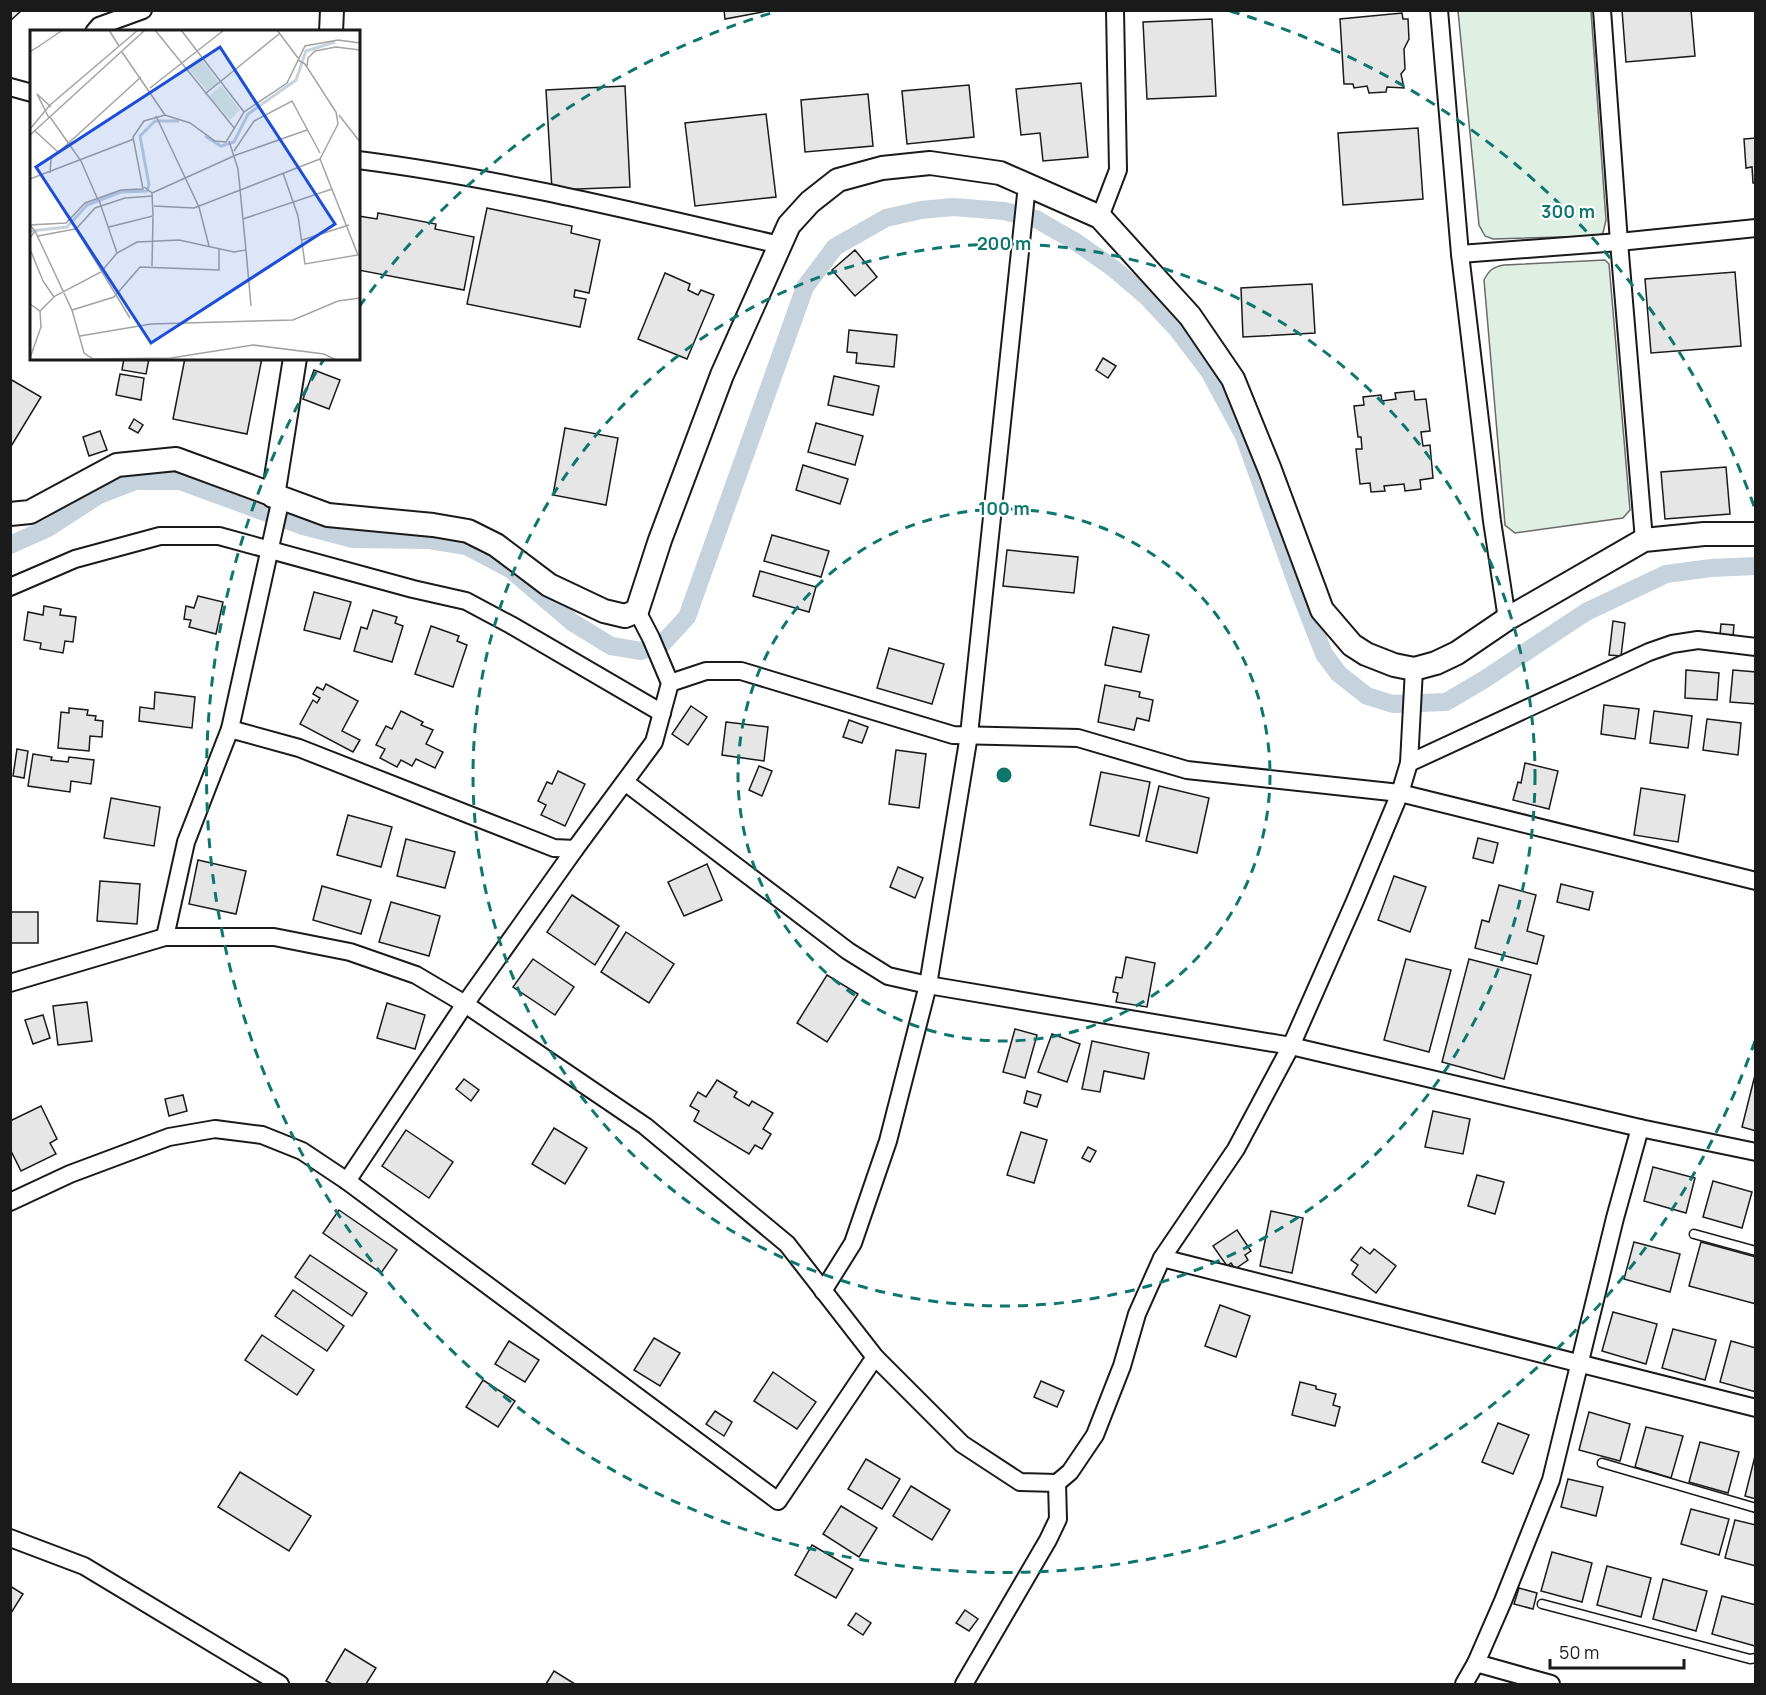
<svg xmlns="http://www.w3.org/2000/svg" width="1766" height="1695" font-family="Manrope,sans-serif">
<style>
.green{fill:#e0efe3;stroke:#6a6a6a;stroke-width:1.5}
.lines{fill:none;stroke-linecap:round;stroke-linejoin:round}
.canal{stroke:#c6d2dc;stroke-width:18}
.building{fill:#e6e6e6;stroke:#1a1a1a;stroke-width:1.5}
.lane-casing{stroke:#1a1a1a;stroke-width:11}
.street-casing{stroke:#1a1a1a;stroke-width:20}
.secondary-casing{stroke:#1a1a1a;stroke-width:26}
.lane{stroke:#fff;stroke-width:8}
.street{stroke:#fff;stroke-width:16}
.secondary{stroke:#fff;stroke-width:22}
.ring{fill:none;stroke:#0f766e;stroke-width:3;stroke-dasharray:10 8}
.inset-river{fill:none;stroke:#c6d2dc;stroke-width:3}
.inset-road{fill:none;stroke:#a3a3a3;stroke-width:1.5}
.view{fill:#1d4ed8;fill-opacity:0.15;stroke:#1d4ed8;stroke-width:3}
.inset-edge{fill:none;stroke:#1a1a1a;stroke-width:3}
.centre{fill:#0f766e;stroke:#fff;stroke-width:3}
.ring-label{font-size:18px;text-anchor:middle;font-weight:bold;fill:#0f766e;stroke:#fff;stroke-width:4.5;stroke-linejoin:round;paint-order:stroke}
</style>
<rect width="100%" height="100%" fill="#fff"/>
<g class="green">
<path d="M1458,11H1591L1606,220L1603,233L1598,236L1493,239L1485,236L1479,225Z"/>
<path d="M1605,260L1609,264L1630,510L1623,518L1515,533L1505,525L1484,280C1489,270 1493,267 1504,265Z"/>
</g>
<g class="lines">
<path class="canal" d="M10,545L48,528L99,495L135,481H180L303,526L353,539L429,540L466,546L510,569L572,622L611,646L641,651L663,643L687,617L805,287L835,247L886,218L921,210L953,207L1004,211L1036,219L1076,242L1113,268L1148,298L1177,329L1209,371L1244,436L1299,590L1324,654L1339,674L1367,696L1393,704L1446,702L1485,679L1586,612L1666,574L1711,568L1756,566"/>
</g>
<g class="building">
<path d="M10,10H22L10,21Z"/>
<path d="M724,10H773L725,19Z"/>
<path d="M1622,10H1691L1695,56L1626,62Z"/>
<path d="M1402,13L1403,19H1408L1409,39L1404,49L1405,69L1401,74L1404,88L1387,87L1386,92L1369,93L1367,86L1354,88L1353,84H1344L1340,19Z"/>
<path d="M1212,19L1216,96L1147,99L1143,22Z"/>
<path d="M1081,83L1088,157L1043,161L1040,133L1021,135L1016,89Z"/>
<path d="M969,85L974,137L907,144L902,91Z"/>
<path d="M625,86L630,187L552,190L546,90Z"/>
<path d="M868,94L873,146L805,152L801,100Z"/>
<path d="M766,114L776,197L695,206L685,123Z"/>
<path d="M1418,128L1423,199L1343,205L1338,133Z"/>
<path d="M1756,138V183H1753L1752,167L1746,168L1744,139Z"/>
<path d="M487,208L572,226L571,233L600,240L589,293L575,290L574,297L586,299L580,327L467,304Z"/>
<path d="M378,213L436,224L435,229L474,237L464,290L358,270V216L377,219Z"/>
<path d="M855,250L877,277L855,296L832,270Z"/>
<path d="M1735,272L1741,346L1651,353L1645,279Z"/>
<path d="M665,273L690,284L688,290L698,295L701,290L714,295L687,359L638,339Z"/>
<path d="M1312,284L1315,333L1243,337L1241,288Z"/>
<path d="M849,330L897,335L894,367L856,363L857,353L847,352Z"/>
<path d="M124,358L149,359L146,374L122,370Z"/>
<path d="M185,358H262L247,434L173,419Z"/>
<path d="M1103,358L1116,366L1108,378L1096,370Z"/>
<path d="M314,370L340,380L329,409L303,399Z"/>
<path d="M120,374L144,378L141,400L116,395Z"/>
<path d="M834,376L879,386L873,415L828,405Z"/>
<path d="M10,379L41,397L10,448Z"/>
<path d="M1414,391L1415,400L1426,399L1430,431L1421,432L1423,446L1430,445L1433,478L1420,480L1421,489L1405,491L1404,484L1384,486L1385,491L1371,492L1370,483L1360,484L1356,449H1362L1361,437H1358L1354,406L1364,405L1363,397L1381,395L1382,401L1396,399L1395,393Z"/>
<path d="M134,419L143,425L138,433L129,428Z"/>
<path d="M816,423L863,436L855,465L808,452Z"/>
<path d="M565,428L618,438L606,505L553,495Z"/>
<path d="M100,431L107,450L89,456L83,437Z"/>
<path d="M803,465L848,479L840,504L796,490Z"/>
<path d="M1726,467L1730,514L1665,519L1661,472Z"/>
<path d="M772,535L829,551L821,577L764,561Z"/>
<path d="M1007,550L1078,557L1074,593L1003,586Z"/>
<path d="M760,571L816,587L809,612L753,596Z"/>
<path d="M314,592L351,602L340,639L304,630Z"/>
<path d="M198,596L223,602L216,634L189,627L191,620L184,619L186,606L194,608Z"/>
<path d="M44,606L61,609L60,615L76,617L73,642L65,641L63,653L40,649L41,643L24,640L28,612L43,615Z"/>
<path d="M373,610L397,617L395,623L403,626L392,662L354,651L361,627L367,629Z"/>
<path d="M1613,621L1625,623L1621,656L1609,655Z"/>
<path d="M1721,624L1734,625L1733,636L1720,635Z"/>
<path d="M431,626L459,636L457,641L467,645L453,687L415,674Z"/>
<path d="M1113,627L1149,635L1141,672L1105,665Z"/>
<path d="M889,648L944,664L932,704L877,688Z"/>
<path d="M1686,670L1719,673L1717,700L1685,698Z"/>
<path d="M1733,670L1756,672V704L1730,702Z"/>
<path d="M326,684L358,701L342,731L360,740L353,752L300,724L313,700L317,703L320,698L313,694L317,687L323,690Z"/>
<path d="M1105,685L1140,692L1139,697L1153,700L1149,721L1137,718L1134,730L1098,722Z"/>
<path d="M155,692L195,697L192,728L139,721L140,707L154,709Z"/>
<path d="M1604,705L1639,709L1635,739L1601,734Z"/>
<path d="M691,706L707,717L688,745L672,734Z"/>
<path d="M69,708L88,710L87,715L96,716L95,720L103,721L102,737L90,736L89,751L58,748L61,712L69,713Z"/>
<path d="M401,711L423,722L421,725L433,730L426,744L443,752L435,768L416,759L412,766L401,760L397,767L380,758L385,749L376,745L386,726L392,729Z"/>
<path d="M1654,711L1692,716L1688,748L1650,743Z"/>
<path d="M1707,719L1741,723L1738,755L1703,750Z"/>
<path d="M849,720L868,727L862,743L843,737Z"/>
<path d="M726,722L768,727L764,761L722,755Z"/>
<path d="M17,749L28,751L24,778L13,776Z"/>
<path d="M896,750L926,754L919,808L889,804Z"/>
<path d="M33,754L52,757L51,760L68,762L69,757L94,760L91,784L71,781L70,792L28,786Z"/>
<path d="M1525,763L1558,771L1549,809L1513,800L1518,782L1521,783Z"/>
<path d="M759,766L772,771L762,796L749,790Z"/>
<path d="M558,771L585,784L565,826L541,815L546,805L538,801L547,782L552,784Z"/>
<path d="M1101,772L1150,782L1139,836L1090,825Z"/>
<path d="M1159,786L1209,798L1197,853L1146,841Z"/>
<path d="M1641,788L1685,795L1678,842L1634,835Z"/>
<path d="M111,798L160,807L154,846L104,838Z"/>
<path d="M348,815L392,827L381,867L337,855Z"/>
<path d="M1478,838L1498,843L1493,863L1473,858Z"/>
<path d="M406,839L455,852L445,888L397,876Z"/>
<path d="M198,860L246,871L236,914L189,904Z"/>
<path d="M707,864L722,900L684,916L668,882Z"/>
<path d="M898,867L923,878L915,898L890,887Z"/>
<path d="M1394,876L1426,887L1410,932L1378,920Z"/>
<path d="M100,881L140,884L137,924L97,921Z"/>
<path d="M1561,884L1593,892L1589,910L1557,902Z"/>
<path d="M1499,885L1536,895L1527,931L1544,936L1537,964L1475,948L1482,920L1489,922Z"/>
<path d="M322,886L371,900L361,934L313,920Z"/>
<path d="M572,895L619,926L595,965L547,932Z"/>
<path d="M391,902L440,916L429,956L379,942Z"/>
<rect x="10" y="912" width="28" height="31"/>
<path d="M626,932L674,964L649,1003L601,972Z"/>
<path d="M1126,957L1155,963L1147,1007L1116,1002L1118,993L1113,992L1116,977L1122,978Z"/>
<path d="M533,959L574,987L555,1015L513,987Z"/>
<path d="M1406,959L1451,970L1429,1052L1384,1040Z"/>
<path d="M1469,959L1531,975L1504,1079L1442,1062Z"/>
<path d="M827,975L858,994L827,1042L797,1023Z"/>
<path d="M87,1002L92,1041L58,1045L53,1006Z"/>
<path d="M387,1003L425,1015L415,1049L377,1038Z"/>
<path d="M43,1015L50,1038L33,1044L25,1020Z"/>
<path d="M1015,1029L1037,1035L1025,1078L1003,1072Z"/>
<path d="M1052,1034L1080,1044L1067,1082L1038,1072Z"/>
<path d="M1092,1041L1149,1053L1144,1079L1104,1071L1100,1092L1082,1089Z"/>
<path d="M1756,1071V1131L1742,1127Z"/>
<path d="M464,1079L479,1090L471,1101L456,1089Z"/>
<path d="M717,1080L737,1092L734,1097L749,1106L752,1101L773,1113L763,1129L771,1134L762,1149L755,1145L749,1154L694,1121L699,1111L690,1106L698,1092L706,1097Z"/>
<path d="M1027,1091L1041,1095L1037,1107L1024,1103Z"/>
<path d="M183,1095L187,1111L169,1116L165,1099Z"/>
<path d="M41,1106L57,1139L50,1143L56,1154L21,1171L10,1149V1121Z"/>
<path d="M1433,1111L1470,1119L1463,1154L1425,1147Z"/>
<path d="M554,1128L587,1148L565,1184L532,1164Z"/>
<path d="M406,1130L453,1162L429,1198L382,1166Z"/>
<path d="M1021,1132L1047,1140L1034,1183L1007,1175Z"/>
<path d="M1088,1147L1096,1151L1090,1162L1082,1158Z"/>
<path d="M1653,1167L1695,1178L1686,1213L1644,1201Z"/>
<path d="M1477,1175L1504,1182L1495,1214L1468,1206Z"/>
<path d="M1713,1181L1752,1192L1742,1228L1703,1217Z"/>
<path d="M339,1210L397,1250L381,1273L323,1233Z"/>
<path d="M1271,1211L1303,1218L1292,1273L1260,1266Z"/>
<path d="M1237,1230L1251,1251L1245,1255L1248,1260L1235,1269L1231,1263L1227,1266L1213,1246Z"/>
<path d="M1634,1242L1680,1254L1670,1292L1624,1279Z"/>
<path d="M1701,1242L1756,1257V1304L1689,1286Z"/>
<path d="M1361,1247L1370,1254L1374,1249L1396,1266L1376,1293L1352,1274L1358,1265L1351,1260Z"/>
<path d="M310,1255L367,1293L352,1316L295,1277Z"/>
<path d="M293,1290L344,1326L327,1351L275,1316Z"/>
<path d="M1220,1305L1250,1316L1236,1357L1205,1346Z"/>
<path d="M1613,1312L1657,1324L1646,1364L1602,1351Z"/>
<path d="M1673,1329L1716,1340L1705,1380L1662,1368Z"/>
<path d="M262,1335L314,1370L297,1395L245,1360Z"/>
<path d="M654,1338L680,1353L660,1386L634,1370Z"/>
<path d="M509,1341L539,1360L525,1382L495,1364Z"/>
<path d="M1731,1341L1756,1348V1392L1720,1382Z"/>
<path d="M773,1372L816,1402L797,1429L754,1401Z"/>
<path d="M483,1380L515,1401L498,1427L466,1407Z"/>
<path d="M1041,1381L1064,1391L1057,1407L1034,1397Z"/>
<path d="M1300,1382L1316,1386V1389L1336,1394L1333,1405L1340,1407L1335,1426L1292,1415Z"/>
<path d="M715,1411L732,1422L724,1436L706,1424Z"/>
<path d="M1589,1412L1630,1424L1620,1461L1579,1450Z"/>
<path d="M1498,1423L1529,1435L1513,1474L1482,1462Z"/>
<path d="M1646,1427L1683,1436L1671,1478L1635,1467Z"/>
<path d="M1700,1442L1739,1452L1728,1493L1689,1482Z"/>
<path d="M1755,1456H1756V1499L1745,1496Z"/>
<path d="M866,1459L900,1479L882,1509L848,1489Z"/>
<path d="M240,1472L311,1516L289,1551L218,1507Z"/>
<path d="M1568,1479L1603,1487L1596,1516L1561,1507Z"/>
<path d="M911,1486L950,1510L932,1540L893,1516Z"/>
<path d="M841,1506L877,1528L859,1557L823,1534Z"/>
<path d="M1691,1509L1729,1519L1719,1555L1681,1544Z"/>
<path d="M1735,1520L1756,1525V1566L1725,1558Z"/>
<path d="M812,1545L853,1569L836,1598L795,1575Z"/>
<path d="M1552,1552L1592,1563L1582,1602L1541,1591Z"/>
<path d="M1607,1566L1651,1578L1641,1617L1597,1605Z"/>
<path d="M1663,1579L1707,1591L1696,1631L1653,1619Z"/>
<path d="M10,1586L23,1594L11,1613H10Z"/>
<path d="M1519,1588L1537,1593L1533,1609L1514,1604Z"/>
<path d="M1722,1596L1756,1605L1755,1646L1712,1634Z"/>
<path d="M965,1610L978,1619L969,1631L956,1623Z"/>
<path d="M856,1613L871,1623L863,1635L848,1625Z"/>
<path d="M345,1649L376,1668L366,1684H332L326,1681Z"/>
<path d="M554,1671L575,1684H546Z"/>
</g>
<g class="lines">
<defs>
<g id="lane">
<path d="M1694,1234L1756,1251"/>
<path d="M1602,1463L1756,1508"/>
<path d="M1542,1604L1750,1659L1756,1658"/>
</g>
<g id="street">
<path d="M1439,10L1460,254L1492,521L1507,619"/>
<path d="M1602,10L1619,242L1644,540"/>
<path d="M94,32L99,26L143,10"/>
<path d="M10,87L32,93"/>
<path d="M358,160C500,178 640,213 780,245"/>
<path d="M1100,217L1118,170L1115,10"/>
<path d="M1460,254L1619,242L1756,228"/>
<path d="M10,587L75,559L160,536H219L413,589L466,601L511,625L662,713"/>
<path d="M670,683L706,671H741L953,735L1078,738L1187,770L1400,793L1756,881"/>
<path d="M230,729L299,748L554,848L575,849L654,742L670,683L651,638L637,611"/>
<path d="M1409,763L1649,652L1672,644L1698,640L1756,647"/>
<path d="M625,782L848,951L888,976L928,985L1291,1046L1640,1128L1756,1152"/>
<path d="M165,937L186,842L230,729L281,498"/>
<path d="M10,983L165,937H274L350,952L416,975L465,1004L645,1126L787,1244L875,1357L962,1444L1020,1482L1057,1483L1070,1472L1095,1435L1122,1366L1137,1314L1162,1258L1236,1149L1291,1046L1355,901L1400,793L1409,763L1414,669"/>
<path d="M347,1181L465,1004L575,849"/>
<path d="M10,1202L70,1174L169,1137L215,1129L262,1135L302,1151L347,1181L778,1501L875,1357"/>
<path d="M1162,1258L1756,1408"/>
<path d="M823,1291L853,1243L888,1141L928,985L969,735L1027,185"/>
<path d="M10,1538L84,1566L280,1684"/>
<path d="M1476,1663L1551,1684"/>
<path d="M964,1684L1048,1540L1058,1519L1057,1483"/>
<path d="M1464,1684L1476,1663L1503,1601L1551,1480L1615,1218L1640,1128"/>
</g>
<g id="secondary">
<path d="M331,32L332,10"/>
<path d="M273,496L295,358"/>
<path d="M10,514L30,512L117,465L176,459L328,515L433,525L468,531L496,545L549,585L604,611L625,616L637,611L660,540L722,375L789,225L810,202L838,180L882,168L930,163L1000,173L1100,217L1190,316L1233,379L1270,470L1322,610L1352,645L1366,654L1394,665L1414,669L1436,663L1457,653L1507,619L1644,540L1704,534H1756"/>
</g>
</defs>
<use href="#lane" class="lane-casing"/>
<use href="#street" class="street-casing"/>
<use href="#secondary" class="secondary-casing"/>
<use href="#lane" class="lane"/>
<use href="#street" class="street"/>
<use href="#secondary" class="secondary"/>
</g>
<g class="ring">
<circle cx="1004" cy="775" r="266"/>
<circle cx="1004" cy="775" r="531"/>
<path d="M1755 1041A797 797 0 1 1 324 359M359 307A797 797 0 0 1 778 11M1230 11A797 797 0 0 1 1755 509"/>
</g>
<g transform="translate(30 30)">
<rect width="330" height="330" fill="#fff"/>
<path d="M169,26L189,53L177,61L157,37ZM191,55L210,80L200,90L179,66Z" fill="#e0efe3"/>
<path class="inset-river" d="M175,106L191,116L204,112L218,84L266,50L276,21L305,12M0,201L37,197L57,175L91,162L117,161L119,155L110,106L125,91H149"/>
<path class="inset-road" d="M79,0L89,16M125,0L205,99M151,0L214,82M247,0L268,28M0,22L33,0M92,22L135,85M277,36L278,28L285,21L306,17L330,20M120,58L194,0M175,64L249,4M309,85L330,112M126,86L169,177L179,216M20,87L51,131L68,170M19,88L7,64L21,77M0,99L20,75L108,0M5,101L28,122M0,105L115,0M204,121L224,91L262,71L290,123M20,143L21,129L111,47M253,143L268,186L275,234L328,225L290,129L308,94L306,82L275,34L268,30M0,149L104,109M122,163L206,125L277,100M69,170L87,223M124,176L164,178L290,129M213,189L302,159M79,197L123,186L122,163L114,157M5,201L42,280L84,267L110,237L189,240V219M8,206L45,199M0,208L5,201L0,195L36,193L55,173L91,160L113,159L103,107L114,91L135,85L160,93L185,111L196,112L214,82L257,53L275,16L308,10L330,13M272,210L319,195M0,219L13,251L24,267M216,220L221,276M122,236L123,187M0,274L10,281L25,266L71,242L87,223L107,212L149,210L204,222L216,220L208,139L199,111M42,280L54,323L63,329L141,328L223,315L294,324L306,330M100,288L46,199L65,178L95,168L123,166M50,306L121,294L263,290L308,271L330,268M0,328L11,297L10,281"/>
<path class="view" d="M190,17L305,194L121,313L6,137Z"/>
<rect width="330" height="330" class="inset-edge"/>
</g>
<circle cx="1004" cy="775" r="9" class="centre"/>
<g class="ring-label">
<text x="1568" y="218">300 m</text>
<text x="1004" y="250">200 m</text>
<text x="1004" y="515">100 m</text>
</g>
<rect width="1766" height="1695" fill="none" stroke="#1a1a1a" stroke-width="24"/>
<path d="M1550 1659v9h134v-9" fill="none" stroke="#1a1a1a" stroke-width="3"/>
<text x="1559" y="1659" font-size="18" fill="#1a1a1a" stroke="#ffffff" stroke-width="4.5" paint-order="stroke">50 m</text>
</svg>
